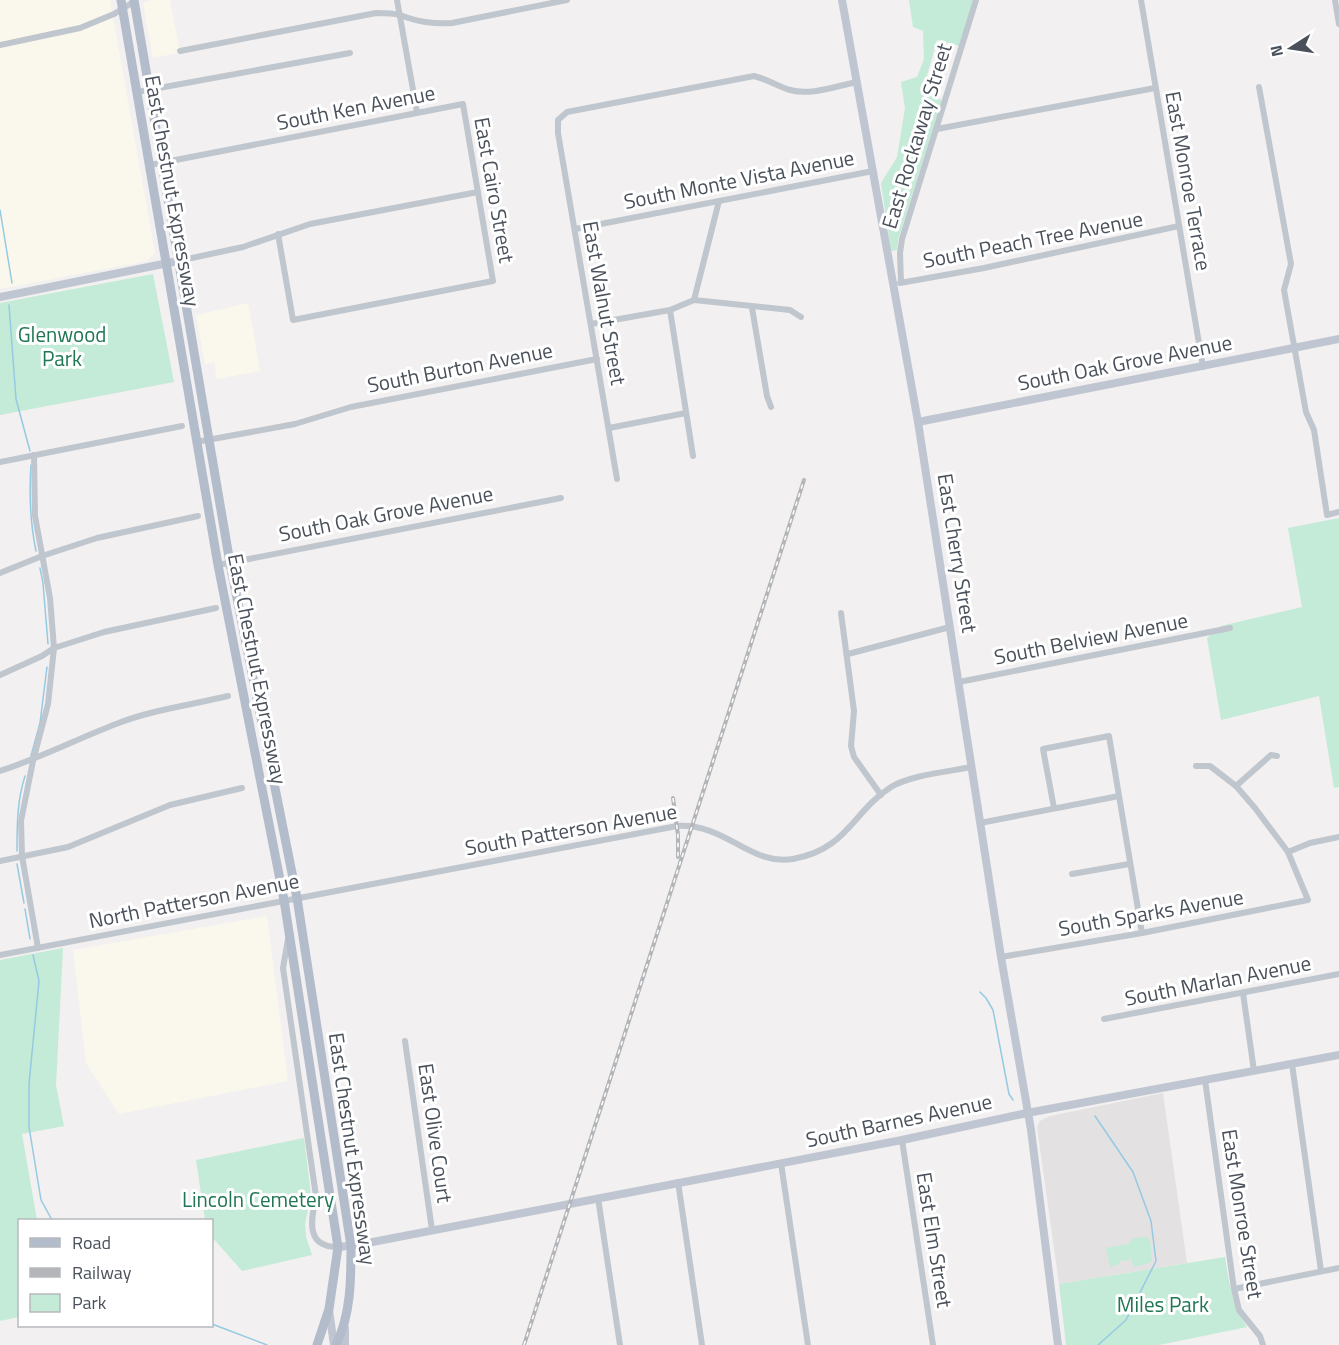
<svg xmlns="http://www.w3.org/2000/svg" width="1339" height="1345" font-family="'Titillium Web',sans-serif">
<style>
.commercial{fill:#faf8ec}
.education{fill:#e3e1e1}
.green{fill:#c3ebd7}
.lines{fill:none;stroke-linecap:round;stroke-linejoin:round}
.stream{stroke:#95cae3;stroke-width:1.5}
.street{stroke:#c0c6cd;stroke-width:6}
.secondary{stroke:#c0c6d1;stroke-width:8}
.primary{stroke:#b3bccb;stroke-width:9}
.rail-casing{stroke:#b3b5b9;stroke-width:4}
.rail{stroke:#fff;stroke-width:1.5;stroke-dasharray:4.5;stroke-linecap:butt}
.labels{text-anchor:middle;stroke-width:6;stroke-linejoin:round;paint-order:stroke}
.street-label{font-size:21px;fill:#4a515b;stroke:#fff}
.park-label{font-size:21px;fill:#217655;stroke:#fff}
</style>
<rect width="100%" height="100%" fill="#f2f0f0"/>
<g class="commercial">
<path d="M0,0H110L155,253L147,261L0,289Z"/>
<path d="M151,0H170L179,48L178,53L153,58L143,3Z"/>
<path d="M248,303L260,371L217,379L214,362L205,364L196,315Z"/>
<path d="M267,916L288,1081L119,1114L86,1063L73,950Z"/>
</g>
<path class="education" d="M1163,1093L1187,1263L1059,1284L1037,1127L1040,1121L1050,1116Z"/>
<g class="green">
<path d="M909,0H973L959,46L937,40L922,93L942,100L898,240L897,250L891,251L881,183L897,157L905,108L901,82L917,77L924,59L923,31L913,27Z"/>
<path d="M153,274L174,382L0,415V303Z"/>
<path d="M1339,518V787L1334,788L1319,696L1221,720L1207,638L1221,626L1302,607L1288,528Z"/>
<path d="M63,948L56,1085L64,1126L22,1134L37,1220H20L19,1317L0,1321V960Z"/>
<path d="M304,1138L311,1195L305,1224L306,1237L312,1255L242,1271L212,1237V1220H205L196,1160Z"/>
<path d="M1146,1237L1150,1240L1152,1260L1150,1263L1134,1267L1130,1257V1260L1120,1261V1264L1110,1267L1106,1248L1128,1244L1134,1238Z"/>
<path d="M1225,1257C1230,1288 1231,1299 1247,1327L1159,1345H1066L1059,1284Z"/>
</g>
<g class="lines">
<g class="stream">
<path d="M0,210L12,283"/>
<path d="M9,305L16,399L30,451"/>
<path d="M31,465C29,495 30,522 36,551"/>
<path d="M40,568L43,583L48,644"/>
<path d="M31,756L40,723L47,667"/>
<path d="M17,851C17,825 17,801 25,776"/>
<path d="M17,864L24,903"/>
<path d="M25,909L30,939"/>
<path d="M33,955L39,981L29,1084V1127L41,1200L52,1220"/>
<path d="M980,992L986,998L993,1010L1009,1094L1013,1100"/>
<path d="M1095,1116L1133,1172L1151,1221L1156,1261L1126,1320L1098,1345"/>
<path d="M212,1324L267,1345"/>
</g>
<g class="street">
<path d="M397,0L417,112"/>
<path d="M1141,0L1203,367"/>
<path d="M1335,0L1339,24"/>
<path d="M0,45L80,28L114,14L135,1"/>
<path d="M180,51L376,13C383,13 393,13 400,15C418,22 432,24 452,23L567,0"/>
<path d="M1259,87L1291,264L1284,290L1306,412L1314,430L1327,515L1339,512"/>
<path d="M137,92L350,53"/>
<path d="M937,129L1155,88"/>
<path d="M150,165L463,104L493,281L293,320L278,234"/>
<path d="M575,229L873,171"/>
<path d="M178,261L243,247L310,224L478,192"/>
<path d="M901,282L900,253L902,239L976,0"/>
<path d="M900,283L984,268L1179,226"/>
<path d="M694,300L790,310L801,317"/>
<path d="M752,308L767,396L771,407"/>
<path d="M591,324L670,310"/>
<path d="M609,428L686,413"/>
<path d="M196,442L295,424L351,407L597,359"/>
<path d="M34,455L35,516L50,598L54,648L48,704L33,761L21,821L22,856L38,948"/>
<path d="M693,456L670,310L694,300L719,201"/>
<path d="M0,462L182,426"/>
<path d="M617,479L558,133V120L567,112L754,76C767,79 779,87 790,90C811,96 836,86 857,82"/>
<path d="M218,565L561,498"/>
<path d="M0,573L42,556L97,538L198,516"/>
<path d="M841,613L854,711L851,746L854,757L881,795"/>
<path d="M848,654L950,627"/>
<path d="M0,675L42,656L54,648L104,632L216,608"/>
<path d="M959,682L1230,628"/>
<path d="M0,771C40,758 77,739 116,724C151,710 191,705 228,696"/>
<path d="M1236,786L1271,755L1277,756"/>
<path d="M1054,808L1043,749L1109,736L1142,933"/>
<path d="M980,823L1119,796"/>
<path d="M1288,852L1310,843L1339,837"/>
<path d="M0,861L68,847L170,805L242,788"/>
<path d="M1072,874L1129,864"/>
<path d="M288,939L283,968L316,1196C311,1220 305,1247 338,1247"/>
<path d="M0,955L677,826C726,823 750,866 793,859C848,849 852,812 891,787C911,775 947,772 971,767"/>
<path d="M1001,957L1142,933L1308,900L1288,852L1255,808L1236,786L1210,766H1196"/>
<path d="M1243,993L1254,1071"/>
<path d="M1104,1019L1339,974"/>
<path d="M405,1041L432,1230"/>
<path d="M1292,1064L1321,1271"/>
<path d="M1205,1080L1234,1289L1239,1310L1260,1336L1263,1345"/>
<path d="M902,1140L933,1345"/>
<path d="M781,1163L808,1345"/>
<path d="M678,1182L702,1345"/>
<path d="M598,1198L620,1345"/>
<path d="M1234,1289L1339,1268"/>
</g>
<g class="secondary">
<path d="M842,0L918,422L1001,957L1031,1130L1058,1345"/>
<path d="M0,297L178,261"/>
<path d="M918,422L1339,339"/>
<path d="M338,1247L357,1245L902,1140L1027,1113L1339,1055"/>
<path d="M329,1310L334,1345"/>
<path d="M345,1328V1345"/>
</g>
<g class="primary">
<path d="M121,0L218,565L284,900L338,1247L329,1309L317,1345"/>
<path d="M134,0L230,563L297,898L351,1246C351,1280 351,1314 336,1345"/>
</g>
<defs>
<g id="rail">
<path d="M673,798L678,835V857"/>
<path d="M524,1345L804,480"/>
</g>
</defs>
<use href="#rail" class="rail-casing"/>
<use href="#rail" class="rail"/>
</g>
<g class="labels">
<g class="street-label">
<text transform="translate(356 108) rotate(-11)" y="7">South Ken Avenue</text>
<text transform="translate(917 136) rotate(-73)" y="7">East Rockaway Street</text>
<text transform="translate(739 180) rotate(-11)" y="7">South Monte Vista Avenue</text>
<text transform="translate(1188 181) rotate(80)" y="7">East Monroe Terrace</text>
<text transform="translate(494 190) rotate(80)" y="7">East Cairo Street</text>
<text transform="translate(172 191) rotate(80)" y="7">East Chestnut Expressway</text>
<text transform="translate(1033 240) rotate(-11)" y="7">South Peach Tree Avenue</text>
<text transform="translate(604 303) rotate(80)" y="7">East Walnut Street</text>
<text transform="translate(1125 363) rotate(-11)" y="7">South Oak Grove Avenue</text>
<text transform="translate(460 368) rotate(-11)" y="7">South Burton Avenue</text>
<text transform="translate(386 514) rotate(-11)" y="7">South Oak Grove Avenue</text>
<text transform="translate(957 553) rotate(81)" y="7">East Cherry Street</text>
<text transform="translate(1091 639) rotate(-11)" y="7">South Belview Avenue</text>
<text transform="translate(257 669) rotate(79)" y="7">East Chestnut Expressway</text>
<text transform="translate(571 830) rotate(-10)" y="7">South Patterson Avenue</text>
<text transform="translate(194 901) rotate(-11)" y="7">North Patterson Avenue</text>
<text transform="translate(1151 913) rotate(-10)" y="7">South Sparks Avenue</text>
<text transform="translate(1218 981) rotate(-11)" y="7">South Marlan Avenue</text>
<text transform="translate(899 1121) rotate(-12)" y="7">South Barnes Avenue</text>
<text transform="translate(435 1133) rotate(82)" y="7">East Olive Court</text>
<text transform="translate(352 1149) rotate(82)" y="7">East Chestnut Expressway</text>
<text transform="translate(1242 1214) rotate(81)" y="7">East Monroe Street</text>
<text transform="translate(934 1240) rotate(81)" y="7">East Elm Street</text>
</g>
<g class="park-label">
<text x="62" y="342">Glenwood<tspan x="62" dy="24">Park</tspan></text>
<text x="258" y="1207">Lincoln Cemetery</text>
<text x="1163" y="1312">Miles Park</text>
</g>
</g>
<rect x="18" y="1219" width="195" height="108" fill="#ffffff" stroke="#b7b9bd" stroke-width="1.5"/>
<rect x="30" y="1238" width="30" height="9" fill="#b3bccb" stroke="#b7b9bd" stroke-width="1.5"/>
<text x="72" y="1249" font-size="18" fill="#4a515b">Road</text>
<rect x="30" y="1268" width="30" height="9" fill="#b3b5b9" stroke="#b7b9bd" stroke-width="1.5"/>
<text x="72" y="1279" font-size="18" fill="#4a515b">Railway</text>
<rect x="30" y="1294" width="30" height="18" fill="#c3ebd7" stroke="#b7b9bd" stroke-width="1.5"/>
<text x="72" y="1309" font-size="18" fill="#4a515b">Park</text>
<g transform="translate(1291 48) rotate(258)" stroke="#ffffff" stroke-width="4.5" paint-order="stroke">
<path d="M0-4.5L10 22L0 15L-10 22Z" fill="#4a515b"/>
<text y="-9" font-size="16" font-weight="bold" text-anchor="middle" fill="#4a515b">N</text>
</g>
</svg>
